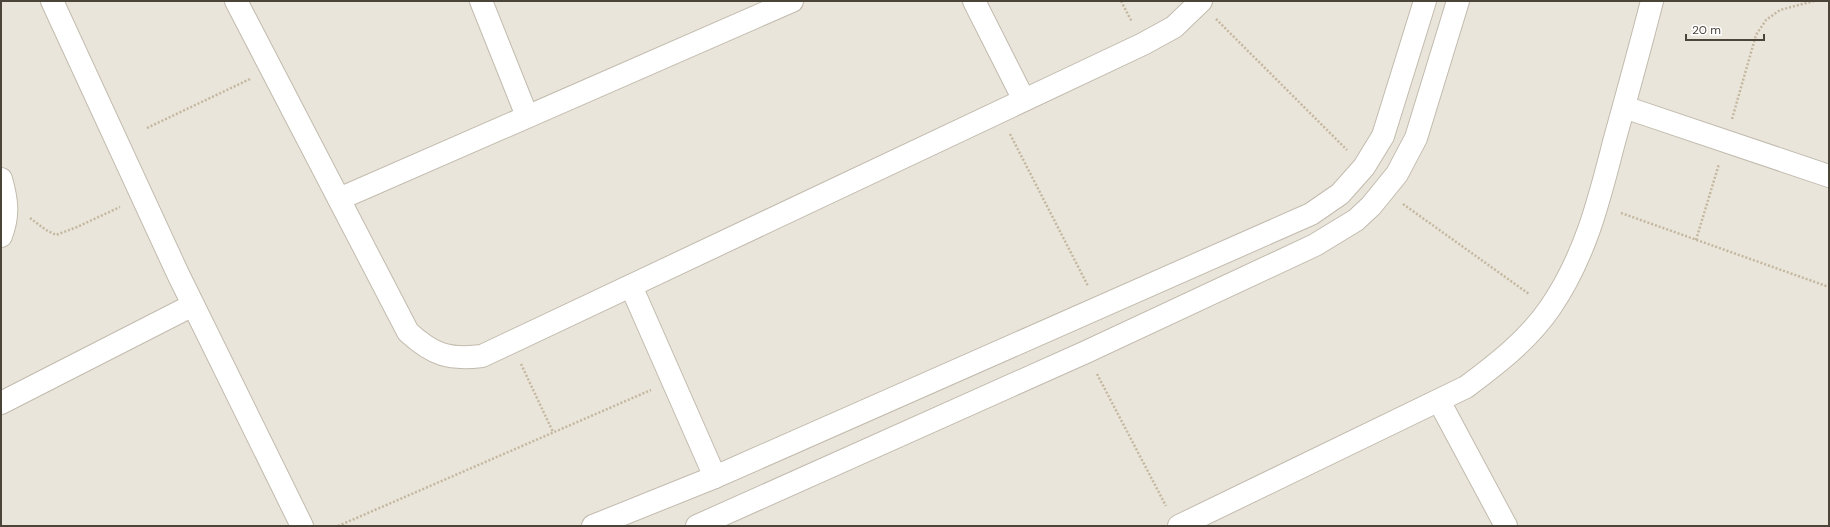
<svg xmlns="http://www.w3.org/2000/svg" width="1830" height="527" font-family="'DM Sans',sans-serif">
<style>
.residential{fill:#eae5da}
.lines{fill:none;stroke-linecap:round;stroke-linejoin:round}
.street-casing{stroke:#c2bbae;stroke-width:24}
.path{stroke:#c4b79f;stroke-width:2.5;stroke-dasharray:2 2;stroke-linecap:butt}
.street{stroke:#fff;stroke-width:22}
</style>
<rect width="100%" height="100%" fill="#f6f3ec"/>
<rect class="residential" x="1" y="1" width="1828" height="525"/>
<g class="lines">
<defs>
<g id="street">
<path d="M52,1L178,274L302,526"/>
<path d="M236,1L408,332C433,355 449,360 482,356L1143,44L1174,27L1201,1"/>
<path d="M481,1L527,116"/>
<path d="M974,1L1024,100"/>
<path d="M1624,107L1829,176"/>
<path d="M1,179C7,200 9,215 1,236"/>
<path d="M339,199L792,1"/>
<path d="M631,286L715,477"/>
<path d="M1439,401L1506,526"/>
<path d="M1,403L193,305"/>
<path d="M593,526L715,477L1311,214L1340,194L1364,167L1383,136L1425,1"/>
<path d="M697,526L1086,352L1315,245L1356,220L1371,206L1397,174L1416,138L1458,1"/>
<path d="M1179,526L1466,387C1497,364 1528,340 1550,308C1585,257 1599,201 1614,142C1627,95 1640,48 1652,1"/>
</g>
</defs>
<use href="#street" class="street-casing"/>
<g class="path">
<path d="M1121,1L1132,22"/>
<path d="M1216,19L1347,150"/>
<path d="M1732,119L1756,35L1766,20L1780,10L1814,1"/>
<path d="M147,128L250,79"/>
<path d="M1010,134L1088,286"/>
<path d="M1403,204L1529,294"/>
<path d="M1621,213L1829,287"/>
<path d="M30,218L46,230L56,235L77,227L120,207"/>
<path d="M1696,240L1719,164"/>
<path d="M521,364L553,432"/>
<path d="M1097,374L1166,506"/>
<path d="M338,526L651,390"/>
</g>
<use href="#street" class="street"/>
</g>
<rect width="1830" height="527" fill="none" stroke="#4b4439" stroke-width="4"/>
<path d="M1686 34v6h78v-6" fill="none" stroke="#4b4439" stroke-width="2"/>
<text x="1692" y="34" font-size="12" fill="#4b4439" stroke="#ffffff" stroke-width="3" paint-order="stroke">20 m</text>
</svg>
